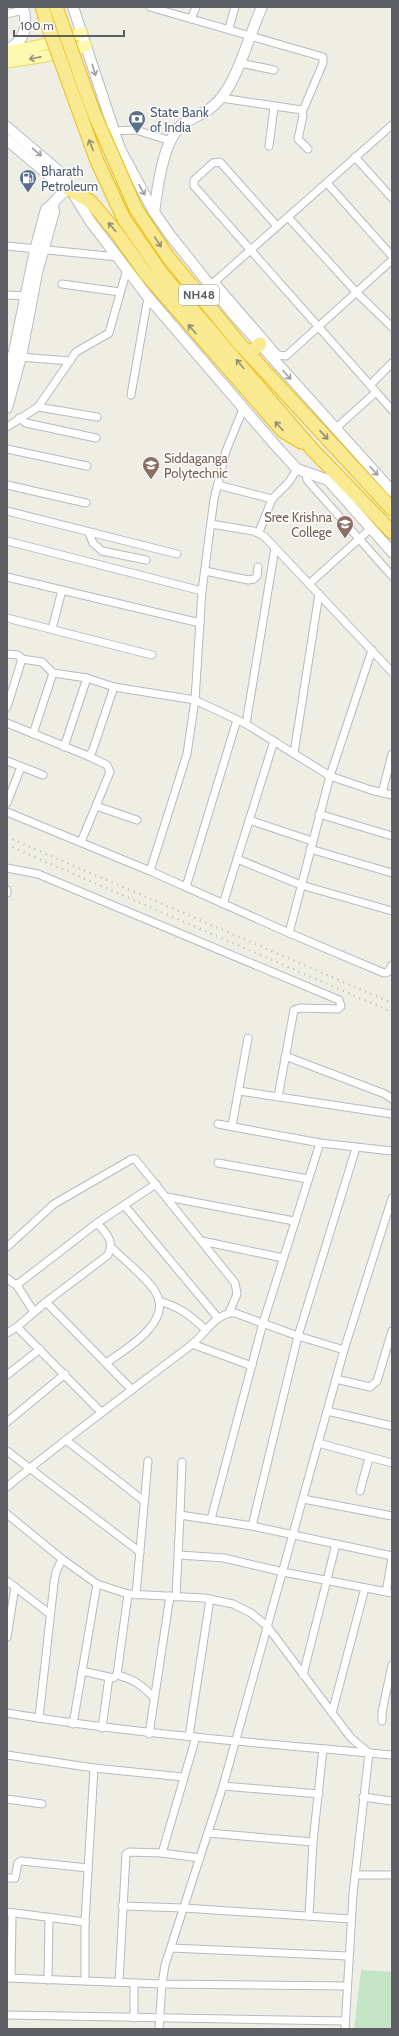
<svg xmlns="http://www.w3.org/2000/svg" width="399" height="2036" font-family="Cabin,sans-serif">
<style>
.green{fill:#c3e5c6}
.lines{fill:none;stroke-linecap:round;stroke-linejoin:round}
.street-casing{stroke:#b7b9be;stroke-width:9}
.secondary-casing{stroke:#babcc2;stroke-width:12}
.primary-casing{stroke:#ecd561;stroke-width:13}
.highway-casing{stroke:#ebbe09;stroke-width:15}
.street{stroke:#fff;stroke-width:7}
.secondary{stroke:#fff;stroke-width:10}
.primary{stroke:#fcf8ad;stroke-width:11}
.highway{stroke:#f9ea92;stroke-width:13}
.rail{stroke:#b5b6b6;stroke-width:2;stroke-dasharray:1 5;stroke-linecap:butt}
.highway-bridge-casing{stroke:#ebbe09;stroke-width:15;stroke-linecap:butt}
.highway-bridge{stroke:#f9ea92;stroke-width:13}
.oneway{stroke:#95957e}
.oneway2{stroke:#9e9fa3}
.oneway3{stroke:#949075}
.labels{text-anchor:middle;stroke-width:3;stroke-linejoin:round;paint-order:stroke}
.shield{fill:#fff;stroke:#8e8f93;stroke-width:1}
.shield-label{font-size:12px;font-weight:bold;fill:#5d5f65}
.service-label{font-size:13px;fill:#4e5e75;stroke:#fff;text-anchor:start}
.education-label{font-size:13px;fill:#785e54;stroke:#fff;text-anchor:start}
</style>
<rect width="100%" height="100%" fill="#efeee5"/>
<path class="green" d="M361,1970L392,1972V2029H354Z"/>
<g class="lines">
<defs>
<g id="street">
<path d="M150,7L323,57V63L304,108L302,110L221,98"/>
<path d="M7,14L23,10"/>
<path d="M191,19L196,7"/>
<path d="M229,28L235,7"/>
<path d="M240,63L274,70"/>
<path d="M302,110L303,116L298,139L308,149"/>
<path d="M113,131L136,130L171,141"/>
<path d="M269,146L274,107"/>
<path d="M355,157L392,198"/>
<path d="M327,183L392,256"/>
<path d="M288,217L357,293L392,327"/>
<path d="M277,226L220,162L213,163L194,180V186L392,410"/>
<path d="M7,246L118,257"/>
<path d="M215,282L278,355L286,356L392,260"/>
<path d="M62,284L120,292"/>
<path d="M212,284L392,125"/>
<path d="M7,295L26,296"/>
<path d="M7,356L70,361"/>
<path d="M370,385L392,363"/>
<path d="M131,395L148,297"/>
<path d="M38,407L97,417"/>
<path d="M19,418L26,423L96,438"/>
<path d="M7,427L38,407L76,352L109,333L127,269"/>
<path d="M335,429L376,392"/>
<path d="M7,449L87,466"/>
<path d="M306,474L307,480L392,576"/>
<path d="M7,485L86,503"/>
<path d="M218,485L272,499"/>
<path d="M7,511L177,554"/>
<path d="M211,524L253,531L264,536L392,672"/>
<path d="M259,532L272,499L289,482L297,469"/>
<path d="M89,533L93,543L102,551L146,560"/>
<path d="M7,541L202,591"/>
<path d="M205,571L248,580L254,579L257,576L258,567"/>
<path d="M7,577L200,623"/>
<path d="M309,584L370,529"/>
<path d="M7,618L152,655"/>
<path d="M52,629L62,590"/>
<path d="M7,654L18,655L22,659L7,707"/>
<path d="M22,659L42,662L53,673L87,678L114,687"/>
<path d="M7,723L88,756L92,752L114,687L195,700L246,724L330,776L371,790L392,795"/>
<path d="M246,724L275,548"/>
<path d="M33,734L53,673"/>
<path d="M64,747L87,678"/>
<path d="M294,753L319,594"/>
<path d="M7,761L43,775"/>
<path d="M382,793L392,754"/>
<path d="M7,803L21,767"/>
<path d="M96,806L137,820"/>
<path d="M7,812L150,871L289,933L384,973L388,972L392,965"/>
<path d="M319,814L392,836"/>
<path d="M249,820L312,841"/>
<path d="M81,842L110,772L107,765L88,756"/>
<path d="M310,849L392,873"/>
<path d="M237,859L301,885L392,911"/>
<path d="M7,868L38,874L339,1000L341,1006L338,1009L300,1008L294,1010L278,1097"/>
<path d="M150,871L187,754L195,700L202,591L214,499L226,451L243,409"/>
<path d="M186,887L237,720"/>
<path d="M7,890V893"/>
<path d="M223,904L274,741"/>
<path d="M289,933L330,776L372,650"/>
<path d="M285,1056L385,1094L392,1099"/>
<path d="M239,1091L392,1114"/>
<path d="M218,1124L320,1143L392,1151"/>
<path d="M232,1126L248,1038"/>
<path d="M218,1163L308,1179"/>
<path d="M167,1197L294,1221"/>
<path d="M124,1205L218,1318"/>
<path d="M202,1241L283,1258"/>
<path d="M7,1247L54,1204L132,1159H135L235,1283L237,1294L229,1313"/>
<path d="M7,1278L14,1284H18L97,1223L156,1184"/>
<path d="M16,1284L34,1312"/>
<path d="M159,1301C180,1307 191,1316 206,1330"/>
<path d="M46,1302L132,1390"/>
<path d="M17,1327L101,1412"/>
<path d="M7,1333L17,1327L46,1302L108,1255C115,1241 106,1233 97,1223"/>
<path d="M192,1344L252,1366"/>
<path d="M106,1363C125,1350 171,1323 157,1295C151,1281 123,1259 112,1248"/>
<path d="M7,1375L40,1349"/>
<path d="M336,1379L370,1387L377,1381L392,1331"/>
<path d="M327,1411L392,1426"/>
<path d="M7,1422L65,1374"/>
<path d="M66,1440L144,1501"/>
<path d="M318,1443L392,1463"/>
<path d="M7,1451L140,1552"/>
<path d="M7,1487C66,1438 128,1393 190,1346C204,1336 215,1312 235,1313L298,1336L344,1350"/>
<path d="M360,1491L369,1458"/>
<path d="M303,1499L392,1516"/>
<path d="M7,1514L62,1559L97,1584L128,1594L204,1598L233,1604L251,1613L267,1626L351,1738L369,1753L392,1755"/>
<path d="M180,1515L182,1462"/>
<path d="M211,1519L263,1323L320,1143"/>
<path d="M252,1526L298,1336L356,1148"/>
<path d="M179,1555L224,1558L283,1572L392,1593"/>
<path d="M7,1581L50,1614"/>
<path d="M386,1592L392,1558"/>
<path d="M136,1595L148,1461"/>
<path d="M176,1597L180,1515L252,1526L392,1556"/>
<path d="M7,1637L15,1587"/>
<path d="M82,1671L113,1678L117,1675L128,1594"/>
<path d="M117,1675C134,1679 143,1686 154,1698"/>
<path d="M303,1675L336,1544"/>
<path d="M7,1713C127,1733 248,1742 369,1753L353,1894L345,2029"/>
<path d="M332,1713L365,1588"/>
<path d="M39,1718L54,1583L56,1572L62,1559"/>
<path d="M382,1721V1712L392,1665"/>
<path d="M73,1724L97,1584"/>
<path d="M102,1728L109,1677"/>
<path d="M149,1734L170,1596"/>
<path d="M189,1736L210,1599"/>
<path d="M7,1755L94,1768L183,1777"/>
<path d="M223,1786L319,1794"/>
<path d="M363,1797L392,1801"/>
<path d="M7,1799L42,1804"/>
<path d="M208,1833L313,1842"/>
<path d="M162,1853L196,1737"/>
<path d="M355,1875H392"/>
<path d="M7,1878H15L18,1863L21,1861L88,1868"/>
<path d="M122,1906L184,1908L351,1919"/>
<path d="M7,1912L85,1922"/>
<path d="M309,1916L313,1842L323,1749"/>
<path d="M171,1948L348,1956"/>
<path d="M7,1978L162,1984L347,1986"/>
<path d="M11,1978L12,1914"/>
<path d="M48,1980L49,1919"/>
<path d="M85,1981V1922L94,1768"/>
<path d="M119,1982L126,1854L129,1852L162,1853L200,1858"/>
<path d="M7,2015L345,2021"/>
<path d="M134,2018V1983"/>
<path d="M159,2029L162,1984L165,1965L223,1786L344,1350L392,1198"/>
</g>
<g id="secondary">
<path d="M73,7L120,149L154,212L170,235L233,314L392,491"/>
<path d="M7,50C26,40 28,26 23,7"/>
<path d="M7,127L60,172L90,221L148,297L276,446L297,469L328,480L392,552"/>
<path d="M7,140L53,179L67,188"/>
<path d="M154,212C158,187 162,141 183,124C196,115 209,113 221,98C239,76 249,35 262,7"/>
<path d="M7,386L35,250L46,209C56,203 57,195 69,189"/>
<path d="M7,408L21,357L37,273L54,212L53,205"/>
</g>
<g id="primary">
<path d="M7,52L38,46L82,33"/>
<path d="M7,62L46,56L86,46"/>
</g>
<g id="highway">
<path d="M42,7L47,23"/>
<path d="M56,7L60,18"/>
<path d="M69,189L91,202L116,232L146,274L283,431L301,442"/>
<path d="M136,209L168,257L239,343L392,509"/>
<path d="M124,219L162,274L311,448L392,532"/>
<path d="M249,354L260,344"/>
</g>
</defs>
<use href="#street" class="street-casing"/>
<use href="#secondary" class="secondary-casing"/>
<use href="#primary" class="primary-casing"/>
<use href="#highway" class="highway-casing"/>
<use href="#street" class="street"/>
<use href="#secondary" class="secondary"/>
<use href="#primary" class="primary"/>
<use href="#highway" class="highway"/>
<g class="rail">
<path d="M7,837L392,1003"/>
<path d="M7,845L392,1012"/>
</g>
<defs>
<g id="highway-bridge">
<path d="M60,18L93,111L136,209"/>
<path d="M47,23L97,161L124,219"/>
</g>
</defs>
<use href="#highway-bridge" class="highway-bridge-casing"/>
<use href="#highway-bridge" class="highway-bridge"/>
</g>
<defs><path id="oneway-shaft" d="M-6 0H5M1.5-3L5.5 0L1.5 3" fill="none" stroke-width="1.6" stroke-linecap="round" stroke-linejoin="round"/></defs>
<use class="oneway" href="#oneway-shaft" transform="translate(35 58) rotate(169)"/>
<g class="oneway2">
<use href="#oneway-shaft" transform="translate(94 70) rotate(73)"/>
<use href="#oneway-shaft" transform="translate(37 152) rotate(41)"/>
<use href="#oneway-shaft" transform="translate(142 190) rotate(61)"/>
<use href="#oneway-shaft" transform="translate(287 375) rotate(48)"/>
<use href="#oneway-shaft" transform="translate(374 471) rotate(48)"/>
</g>
<g class="oneway3">
<use href="#oneway-shaft" transform="translate(91 145) rotate(-111)"/>
<use href="#oneway-shaft" transform="translate(112 227) rotate(-130)"/>
<use href="#oneway-shaft" transform="translate(158 242) rotate(57)"/>
<use href="#oneway-shaft" transform="translate(192 329) rotate(-131)"/>
<use href="#oneway-shaft" transform="translate(240 364) rotate(-130)"/>
<use href="#oneway-shaft" transform="translate(279 426) rotate(-132)"/>
<use href="#oneway-shaft" transform="translate(324 435) rotate(47)"/>
</g>
<defs>
<symbol id="bank-pin" viewBox="-11 -11 22 30"><path d="M0 17L-7.5 6A9.5 9.5 0 1 1 7.5 6Z" fill="#5c6f8a" stroke="#fff"/><path d="M-6-4H6V4H-6ZM0-2.3a2.3 2.3 0 1 0 0 4.6a2.3 2.3 0 1 0 0-4.6Z" fill="#fff"/></symbol>
<symbol id="fuel-pin" viewBox="-11 -11 22 30"><path d="M0 17L-7.5 6A9.5 9.5 0 1 1 7.5 6Z" fill="#5c6f8a" stroke="#fff"/><path d="M-5.5-6h7V0h2V4h1.3V-2.5L3-4.5l.8-.8L6-3V5H2.5V1h-1V6h-7ZM-4.2-4.7v3.2H.2V-4.7Z" fill="#fff"/></symbol>
<symbol id="university-pin" viewBox="-11 -11 22 30"><path d="M0 17L-7.5 6A9.5 9.5 0 1 1 7.5 6Z" fill="#8d6e63" stroke="#fff"/><path d="M0-5L7-2L0 1L-7-2ZM-4 1L0 2.5L4 1V4Q0 6-4 4Z" fill="#fff"/></symbol>
</defs>
<g fill-rule="evenodd">
<use href="#bank-pin" x="127" y="109" width="20" height="27"/>
<use href="#fuel-pin" x="18" y="168" width="20" height="27"/>
<use href="#university-pin" x="141" y="455" width="20" height="27"/>
<use href="#university-pin" x="335" y="514" width="20" height="27"/>
</g>
<g class="labels">
<rect class="shield" x="179" y="285" width="40" height="20" rx="3"/>
<g class="shield-label">
<text x="199" y="299">NH48</text>
</g>
<g class="service-label">
<text x="150" y="117">State Bank<tspan x="150" dy="15">of India</tspan></text>
<text x="41" y="176">Bharath<tspan x="41" dy="15">Petroleum</tspan></text>
</g>
<g class="education-label">
<text x="164" y="463">Siddaganga<tspan x="164" dy="15">Polytechnic</tspan></text>
<text x="332" y="522" text-anchor="end">Sree Krishna<tspan x="332" dy="15">College</tspan></text>
</g>
</g>
<rect width="399" height="2036" fill="none" stroke="#5d5f65" stroke-width="16"/>
<path d="M14 30v6h110v-6" fill="none" stroke="#5d5f65" stroke-width="2"/>
<text x="20" y="30" font-size="12" fill="#5d5f65" stroke="#ffffff" stroke-width="3" paint-order="stroke">100 m</text>
</svg>
